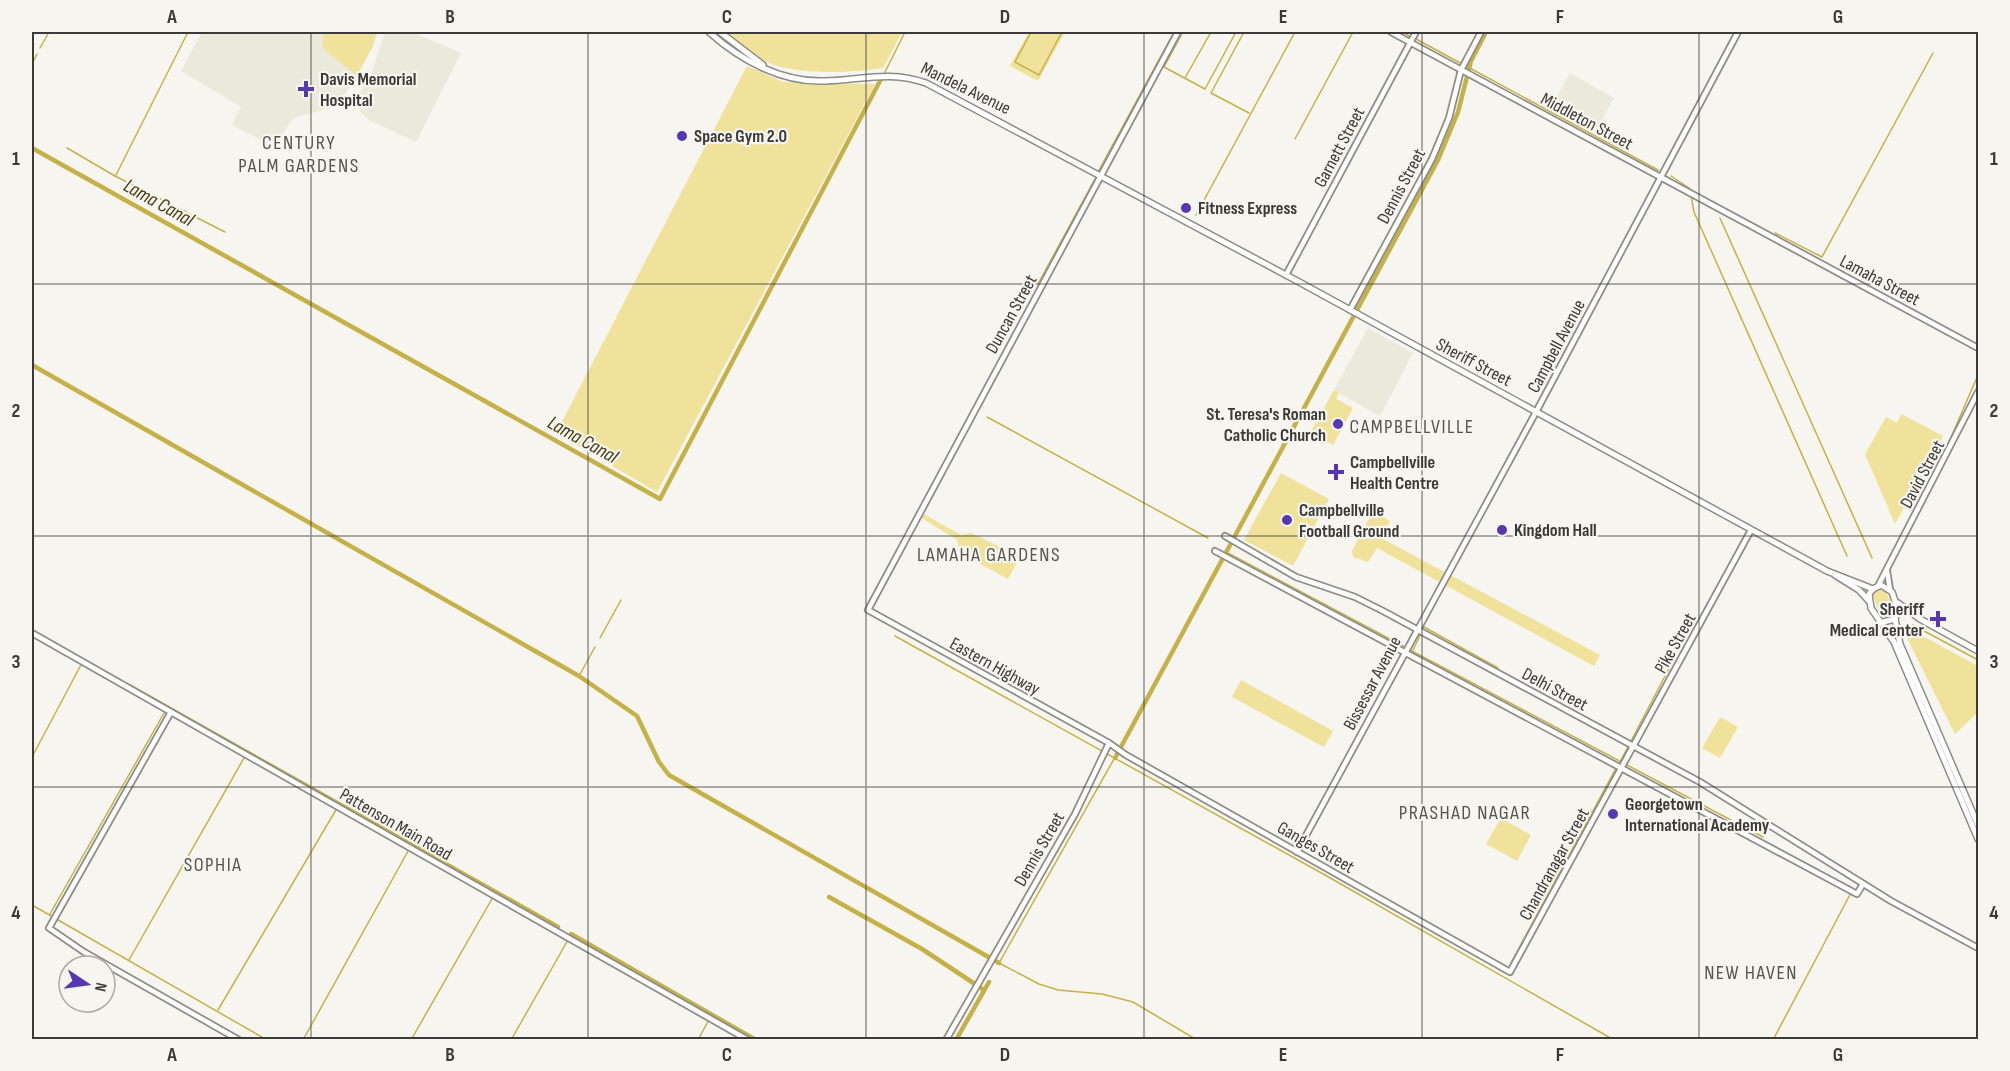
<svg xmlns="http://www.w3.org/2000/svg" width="2010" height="1071" font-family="'Sofia Sans Condensed',sans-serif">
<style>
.built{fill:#ebe9dc}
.green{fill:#f0e29b}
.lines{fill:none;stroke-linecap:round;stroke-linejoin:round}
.stream{stroke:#c6b149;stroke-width:1.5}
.canal{stroke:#c6b149;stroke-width:4.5}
.tertiary-casing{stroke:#8e8d88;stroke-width:8}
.secondary-casing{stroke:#8e8d88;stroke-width:8}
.tertiary{stroke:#fff;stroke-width:4.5}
.secondary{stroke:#fff;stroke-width:5}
.grid{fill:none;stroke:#3b3a38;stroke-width:1.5;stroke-opacity:0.55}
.poi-dot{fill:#5639b1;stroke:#f6f5ef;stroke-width:2}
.labels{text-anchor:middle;stroke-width:4.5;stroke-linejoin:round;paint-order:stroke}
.poi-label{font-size:18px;font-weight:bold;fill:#3b3a38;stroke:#f6f5ef;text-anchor:start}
.street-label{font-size:18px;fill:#3b3a38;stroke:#f6f5ef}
.neighbourhood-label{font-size:20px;letter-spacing:1.5px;fill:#55544f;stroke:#f6f5ef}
.water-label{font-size:20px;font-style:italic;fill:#453d11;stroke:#f6f5ef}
.neatline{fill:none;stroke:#3b3a38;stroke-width:2}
.grid-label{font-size:20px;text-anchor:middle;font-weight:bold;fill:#3b3a38}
</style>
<rect width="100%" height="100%" fill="#f6f5ef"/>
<g class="built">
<path d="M202,32H324L325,50L357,76L343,97L330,108L293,118L274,147L232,125L241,107L181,71Z"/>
<path d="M385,32H412L461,53L416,142L369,120L353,104L371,75Z"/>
<path d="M1570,73L1614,98L1596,130L1552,106Z"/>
<path d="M1368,328L1413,353L1380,416L1334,390Z"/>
</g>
<g class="green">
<path d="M324,32H377L374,44L357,76L325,50L322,45Z"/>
<path d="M726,32H902L883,68C852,73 790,76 763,60C750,53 737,42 726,32Z"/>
<path d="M1029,32H1065L1038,81L1010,66Z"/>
<path d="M747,66L783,82L875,84L657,492L556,433Z"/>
<path d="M1334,390L1339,393L1336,399L1353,408L1333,445L1310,433Z"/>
<path d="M1901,414L1943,436L1895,524L1865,454L1886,417L1897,423Z"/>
<path d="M1281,473L1329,499L1293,566L1244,540Z"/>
<path d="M922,513L961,535L971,533L1020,557L1008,579L960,553L957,540L920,517Z"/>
<path d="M1372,513H1378L1390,521L1383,539L1600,655L1594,666L1377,548L1368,562L1353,557L1352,551Z"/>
<path d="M1878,590H1885L1895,610L1890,618L1881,617L1873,595Z"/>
<path d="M1900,624L1978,666V712L1955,734Z"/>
<path d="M1241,680L1333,731L1324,747L1232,697Z"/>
<path d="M1720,717L1738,727L1720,758L1702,748Z"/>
<path d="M1501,818L1531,835L1517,861L1486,844Z"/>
</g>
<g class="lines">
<g class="stream">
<path d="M1031,32L1015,62L1039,75L1062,32"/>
<path d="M1183,32L1164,67L1205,89L1236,32"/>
<path d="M1244,32L1211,93L1249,113"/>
<path d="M1402,32L1411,37"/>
<path d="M1416,39L1462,64"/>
<path d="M40,48L49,32"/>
<path d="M32,64L37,54"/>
<path d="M1466,66L1658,170"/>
<path d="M884,74L905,32"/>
<path d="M1185,78L1211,32"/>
<path d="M1295,139L1353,32"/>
<path d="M67,148L115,176L225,232"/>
<path d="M1098,172L1174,32"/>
<path d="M116,175L188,32"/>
<path d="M1671,176L1689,188L1690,192"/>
<path d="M1691,196L1694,212L1847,556"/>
<path d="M1196,215L1295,32"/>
<path d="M1720,218L1872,558"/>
<path d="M1775,233L1822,257L1933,53"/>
<path d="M1038,284L1096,177"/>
<path d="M987,417L1208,538"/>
<path d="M1949,442L1978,375"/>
<path d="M1226,552L1405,647"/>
<path d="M1913,625L1978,660"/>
<path d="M895,636L1325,875L1614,1040"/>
<path d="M600,638L621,600"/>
<path d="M1410,650L1763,837"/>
<path d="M1413,650L1424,627L1498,668"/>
<path d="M579,676L595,647"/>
<path d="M32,757L82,663"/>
<path d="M1114,759L999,963L1039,984L1058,990L1102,994L1133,1002L1197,1040"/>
<path d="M1620,762L1674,659"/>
<path d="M32,905L267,1040"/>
<path d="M50,914L168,706"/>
<path d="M129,960L248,751"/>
<path d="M1511,963L1616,768"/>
<path d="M218,1010L340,803"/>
<path d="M303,1040L412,844"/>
<path d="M411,1040L493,897"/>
<path d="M511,1040L568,940"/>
<path d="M698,1040L712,1014"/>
<path d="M1773,1040L1853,889"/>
</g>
<g class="canal">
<path d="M32,148L660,499L881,79"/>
<path d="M32,365L579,676L637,716L659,762L669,775L999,963"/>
<path d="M129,686L558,927"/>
<path d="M1115,758L1438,160L1458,112L1471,61L1486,32"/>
<path d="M829,897L922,949L984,990"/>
<path d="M571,934L756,1040"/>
<path d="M956,1040L989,982"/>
</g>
<defs>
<g id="tertiary">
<path d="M1178,32L868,610L1109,743L1126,755L1510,972L1751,530"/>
<path d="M1391,32L1978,348"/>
<path d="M1286,275L1416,32"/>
<path d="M1350,310L1432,159L1449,118L1461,70L1481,32"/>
<path d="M1225,536L1296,577L1355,597L1383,611L1700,782L1891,901L1978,948"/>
<path d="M1215,551L1857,894L1863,884"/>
<path d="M1887,571L1890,589"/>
<path d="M1878,586L1978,392"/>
<path d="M32,633L748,1040"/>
<path d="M171,712L49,928L84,952L239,1040"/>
<path d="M1297,852L1536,412L1738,32"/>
<path d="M946,1040L1075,814L1109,743"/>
</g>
<g id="secondary">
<path d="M709,32C740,60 782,83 825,81C861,80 890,70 926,83L1301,283L1827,571L1873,589"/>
<path d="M720,32L763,65"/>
<path d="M1835,575L1859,590L1869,601"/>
<path d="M1898,603L1920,619L1978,651"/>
<path d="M1895,619L1900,644L1978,825"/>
<path d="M1883,622L1895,619L1898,610L1892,592L1881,585L1873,589L1869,594L1871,608L1894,642L1978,839"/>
</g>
</defs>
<use href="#tertiary" class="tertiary-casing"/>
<use href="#secondary" class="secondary-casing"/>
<use href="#tertiary" class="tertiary"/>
<use href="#secondary" class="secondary"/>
</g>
<path class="grid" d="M311,32V1040M588,32V1040M866,32V1040M1144,32V1040M1422,32V1040M1699,32V1040M32,284H1978M32,536H1978M32,787H1978"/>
<g class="poi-dot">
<path d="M303 80h6v6h6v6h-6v6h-6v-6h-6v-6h6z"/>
<circle cx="682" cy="136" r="6"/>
<circle cx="1186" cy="208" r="6"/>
<circle cx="1338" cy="424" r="6"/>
<path d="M1333 463h6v6h6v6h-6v6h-6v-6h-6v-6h6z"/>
<circle cx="1287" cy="520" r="6"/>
<circle cx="1502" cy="530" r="6"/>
<path d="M1935 610h6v6h6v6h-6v6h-6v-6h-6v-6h6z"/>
<circle cx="1613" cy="814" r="6"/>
</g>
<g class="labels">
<g class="poi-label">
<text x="320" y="85">Davis Memorial<tspan x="320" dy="21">Hospital</tspan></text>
<text x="694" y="142">Space Gym 2.0</text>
<text x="1198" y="214">Fitness Express</text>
<text x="1326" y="420" text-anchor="end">St. Teresa's Roman<tspan x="1326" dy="21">Catholic Church</tspan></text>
<text x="1350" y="468">Campbellville<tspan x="1350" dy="21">Health Centre</tspan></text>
<text x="1299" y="516">Campbellville<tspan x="1299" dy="21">Football Ground</tspan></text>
<text x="1514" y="536">Kingdom Hall</text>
<text x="1924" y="615" text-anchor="end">Sheriff<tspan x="1924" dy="21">Medical center</tspan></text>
<text x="1625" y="810">Georgetown<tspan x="1625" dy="21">International Academy</tspan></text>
</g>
<g class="street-label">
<text transform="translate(966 88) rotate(26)" y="6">Mandela Avenue</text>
<text transform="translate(1587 121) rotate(28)" y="6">Middleton Street</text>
<text transform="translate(1339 147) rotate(-62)" y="6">Garnett Street</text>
<text transform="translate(1401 186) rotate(-62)" y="6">Dennis Street</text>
<text transform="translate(1880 280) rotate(28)" y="6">Lamaha Street</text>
<text transform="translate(1011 314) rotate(-61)" y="6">Duncan Street</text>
<text transform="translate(1556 346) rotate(-62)" y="6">Campbell Avenue</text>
<text transform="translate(1474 362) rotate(28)" y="6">Sheriff Street</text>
<text transform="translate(1922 474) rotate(-62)" y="6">David Street</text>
<text transform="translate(1675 643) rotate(-61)" y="6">Pike Street</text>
<text transform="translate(995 666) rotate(29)" y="6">Eastern Highway</text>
<text transform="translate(1372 683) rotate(-62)" y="6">Bissessar Avenue</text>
<text transform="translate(1555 689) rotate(28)" y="6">Delhi Street</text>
<text transform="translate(396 824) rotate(30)" y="6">Pattenson Main Road</text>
<text transform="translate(1316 847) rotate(30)" y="6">Ganges Street</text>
<text transform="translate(1039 849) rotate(-60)" y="6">Dennis Street</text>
<text transform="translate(1554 864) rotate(-61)" y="6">Chandranagar Street</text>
</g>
<g class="neighbourhood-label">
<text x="299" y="149">CENTURY<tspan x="299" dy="23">PALM GARDENS</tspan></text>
<text x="1412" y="433">CAMPBELLVILLE</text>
<text x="989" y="561">LAMAHA GARDENS</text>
<text x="1465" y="819">PRASHAD NAGAR</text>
<text x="213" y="871">SOPHIA</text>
<text x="1751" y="979">NEW HAVEN</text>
</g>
<g class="water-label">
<text transform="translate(159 202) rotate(29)" y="7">Lama Canal</text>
<text transform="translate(583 439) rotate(29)" y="7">Lama Canal</text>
</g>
</g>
<rect width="2010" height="1071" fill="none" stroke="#f6f5ef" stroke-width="66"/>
<g transform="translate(87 984) rotate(103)"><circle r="28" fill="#f6f5ef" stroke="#abaaa6" stroke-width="1.5"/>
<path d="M0-4.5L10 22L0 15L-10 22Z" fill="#5639b1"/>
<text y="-9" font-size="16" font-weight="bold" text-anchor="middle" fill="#3b3a38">N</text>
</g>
<rect x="33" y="33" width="1944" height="1005" class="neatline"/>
<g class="grid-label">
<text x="172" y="23">A</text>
<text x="450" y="23">B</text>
<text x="727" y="23">C</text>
<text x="1005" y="23">D</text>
<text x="1283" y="23">E</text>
<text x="1560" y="23">F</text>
<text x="1838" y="23">G</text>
<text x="16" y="165">1</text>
<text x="1994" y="165">1</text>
<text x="16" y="417">2</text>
<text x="1994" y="417">2</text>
<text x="16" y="668">3</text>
<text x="1994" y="668">3</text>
<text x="16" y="919">4</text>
<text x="1994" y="919">4</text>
<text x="172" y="1061">A</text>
<text x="450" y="1061">B</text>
<text x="727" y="1061">C</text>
<text x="1005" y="1061">D</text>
<text x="1283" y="1061">E</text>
<text x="1560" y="1061">F</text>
<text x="1838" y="1061">G</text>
</g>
</svg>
